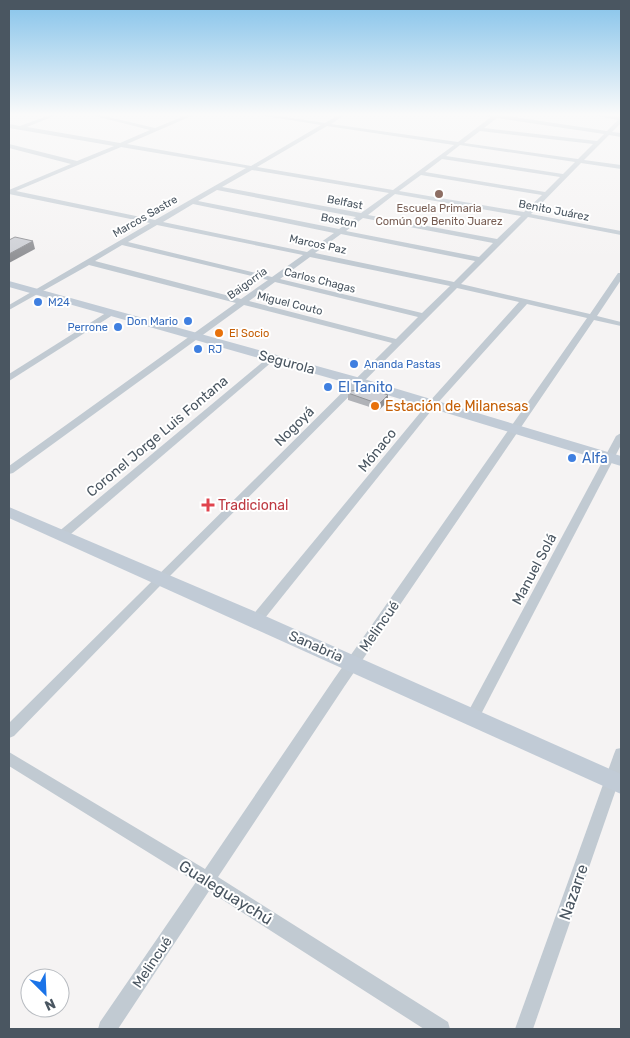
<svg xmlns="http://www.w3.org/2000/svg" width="630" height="1038" font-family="Rubik,sans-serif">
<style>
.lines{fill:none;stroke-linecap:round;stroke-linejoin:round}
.street{fill:#c1cad2;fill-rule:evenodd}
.secondary{fill:#c1cbd6;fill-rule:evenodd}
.wall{fill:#b0b2b7}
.shaded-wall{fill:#909195}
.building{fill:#cdcfd5;stroke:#909195}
.education-dot{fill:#8d6e63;stroke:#fff;stroke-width:2}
.shop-dot{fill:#3f7fe0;stroke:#fff;stroke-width:2}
.food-dot{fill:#e8710a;stroke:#fff;stroke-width:2}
.health-dot{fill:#e0444e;stroke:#fff;stroke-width:2}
.labels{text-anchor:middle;stroke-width:4;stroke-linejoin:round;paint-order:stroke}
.far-street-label{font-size:11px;fill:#4a5661;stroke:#fff}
.far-education-label{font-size:11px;fill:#785e54;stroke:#fff}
.far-shop-label{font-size:11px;fill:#366cbe;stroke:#fff;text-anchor:start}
.far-food-label{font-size:11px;fill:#c56008;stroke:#fff;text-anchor:start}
.street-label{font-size:14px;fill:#4a5661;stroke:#fff}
.shop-label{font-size:14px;fill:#366cbe;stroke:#fff;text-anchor:start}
.food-label{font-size:14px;fill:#c56008;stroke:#fff;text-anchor:start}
.health-label{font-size:14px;fill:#be3a42;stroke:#fff;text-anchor:start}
.near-street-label{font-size:16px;fill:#4a5661;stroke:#fff}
</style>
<rect width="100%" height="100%" fill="#f5f3f3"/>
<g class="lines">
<g class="street">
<path d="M52,114H59L27,127L120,143L150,130L87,114H96L155,128L189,114H196L127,144L251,166L321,125L252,114H266L325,123L340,114H346L331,124L458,142L491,117L479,114H501V115L607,131L618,120L588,114L621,117V123L612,132L621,133V137L609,135L584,160L621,165V169L581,163L531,214L621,231V235L528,217L461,284L590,314L618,273H621V280L597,316L621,322V326L594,320L344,687L218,877L448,1022L450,1029H424L209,891L118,1029H98L100,1022L196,882L9,766V752L205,869L334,679L587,318L527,304L435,406L261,623L256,625L251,623L250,620L251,617L429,402L519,302L457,288L157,589L14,736L9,738V723L392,343L244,305L13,473L9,474V466L236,303L89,265L9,310V305L150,223L9,194V190L71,164L9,148V144L77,161L114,146L9,128V124L20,126ZM497,118L604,134L597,141L484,128ZM327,126L454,145L393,190L257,167ZM480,131L593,144L578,159L464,143ZM460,145L575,162L563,174L446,156ZM121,147L246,168L155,220L16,191ZM442,159L560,177L545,192L425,172ZM252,170L389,193L361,213L222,187ZM421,175L542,195L524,212L399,191ZM217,190L356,217L339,229L198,201ZM395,194L521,216L497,239L368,215ZM193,204L334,233L307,252L163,222ZM363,218L493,243L479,257L346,231ZM157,225L303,255L272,277L128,242ZM341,234L475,261L454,282L315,253ZM122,245L268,280L241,299L95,261ZM310,257L450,286L422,313L280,279ZM275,282L418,317L396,339L249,301Z"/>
<path d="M109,311L116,313L9,381V374Z"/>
<path d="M271,355L275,358L274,360L65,539H57L55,536L57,533Z"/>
<path d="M621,433V445L478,720L473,722L468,720L466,716L468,712L616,436Z"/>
<path d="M621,748V775L533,1029H515L614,754L616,749Z"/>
</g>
<g class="secondary">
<path d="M9,281L364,379L621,456V466L354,385L9,287Z"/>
<path d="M9,507L263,615L621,774V794L9,518Z"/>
</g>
</g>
<path class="wall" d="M348,393L388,395V401L379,410L348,400Z"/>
<g class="shaded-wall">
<path d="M33,241L35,249L9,263V254Z"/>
<path d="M388,395V401L379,410V404Z"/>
</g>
<g class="building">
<path d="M15,237L33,241L9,254V240Z"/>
<path d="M368,388L388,395L379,404L348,393L351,391Z"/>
</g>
<linearGradient id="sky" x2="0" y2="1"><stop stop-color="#85c3ea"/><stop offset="0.44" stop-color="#fafafa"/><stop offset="1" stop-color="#fafafa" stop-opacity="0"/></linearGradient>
<rect width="630" height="260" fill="url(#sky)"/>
<circle class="education-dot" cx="439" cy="194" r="5"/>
<g class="shop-dot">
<circle cx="38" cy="302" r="5"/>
<circle cx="188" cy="321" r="5"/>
<circle cx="118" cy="327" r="5"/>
<circle cx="198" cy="349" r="5"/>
<circle cx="354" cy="364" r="5"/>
<circle cx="328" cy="387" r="5"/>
<circle cx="572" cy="458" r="5"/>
</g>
<g class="food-dot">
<circle cx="219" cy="333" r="5"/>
<circle cx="375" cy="406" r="5"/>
</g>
<path class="health-dot" d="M205.5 497.5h5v5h5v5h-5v5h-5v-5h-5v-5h5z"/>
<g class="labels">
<g class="far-street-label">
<text transform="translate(345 202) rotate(11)" y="4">Belfast</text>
<text transform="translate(554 210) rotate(11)" y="4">Benito Juárez</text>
<text transform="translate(145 216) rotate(-30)" y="4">Marcos Sastre</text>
<text transform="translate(339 220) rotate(11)" y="4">Boston</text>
<text transform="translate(318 244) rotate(12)" y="4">Marcos Paz</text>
<text transform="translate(320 280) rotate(14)" y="4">Carlos Chagas</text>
<text transform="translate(247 283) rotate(-36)" y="4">Baigorria</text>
<text transform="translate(290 303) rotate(14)" y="4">Miguel Couto</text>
</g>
<g class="far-education-label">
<text x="439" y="212">Escuela Primaria<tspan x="439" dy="13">Común 09 Benito Juarez</tspan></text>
</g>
<g class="far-shop-label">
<text x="48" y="306">M24</text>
<text x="178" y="325" text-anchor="end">Don Mario</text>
<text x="108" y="331" text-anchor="end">Perrone</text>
<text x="208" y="353">RJ</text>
<text x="364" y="368">Ananda Pastas</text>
</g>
<g class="far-food-label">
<text x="229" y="337">El Socio</text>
</g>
<g class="street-label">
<text transform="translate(287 362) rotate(15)" y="5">Segurola</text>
<text transform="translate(294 426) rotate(-45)" y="5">Nogoyá</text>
<text transform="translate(157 436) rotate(-40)" y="5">Coronel Jorge Luis Fontana</text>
<text transform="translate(377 450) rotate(-51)" y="5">Mónaco</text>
<text transform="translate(534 569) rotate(-62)" y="5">Manuel Solá</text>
<text transform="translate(379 626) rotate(-55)" y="5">Melincué</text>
<text transform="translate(316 646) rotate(24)" y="5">Sanabria</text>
<text transform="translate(152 962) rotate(-56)" y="5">Melincué</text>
</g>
<g class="shop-label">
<text x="338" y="392">El Tanito</text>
<text x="582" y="463">Alfa</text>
</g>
<g class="food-label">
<text x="385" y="411">Estación de Milanesas</text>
</g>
<g class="health-label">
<text x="218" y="510">Tradicional</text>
</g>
<g class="near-street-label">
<text transform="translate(226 892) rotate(32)" y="6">Gualeguaychú</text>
<text transform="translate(573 892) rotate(-71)" y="6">Nazarre</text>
</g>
</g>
<rect width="630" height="1038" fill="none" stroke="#4a5661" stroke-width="20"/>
<g transform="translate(45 993) rotate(156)"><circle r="24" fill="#ffffff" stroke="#b7bbc0"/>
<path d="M0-4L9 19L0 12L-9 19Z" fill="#1a73e8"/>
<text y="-8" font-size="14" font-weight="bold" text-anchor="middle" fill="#4a5661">N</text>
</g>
</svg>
